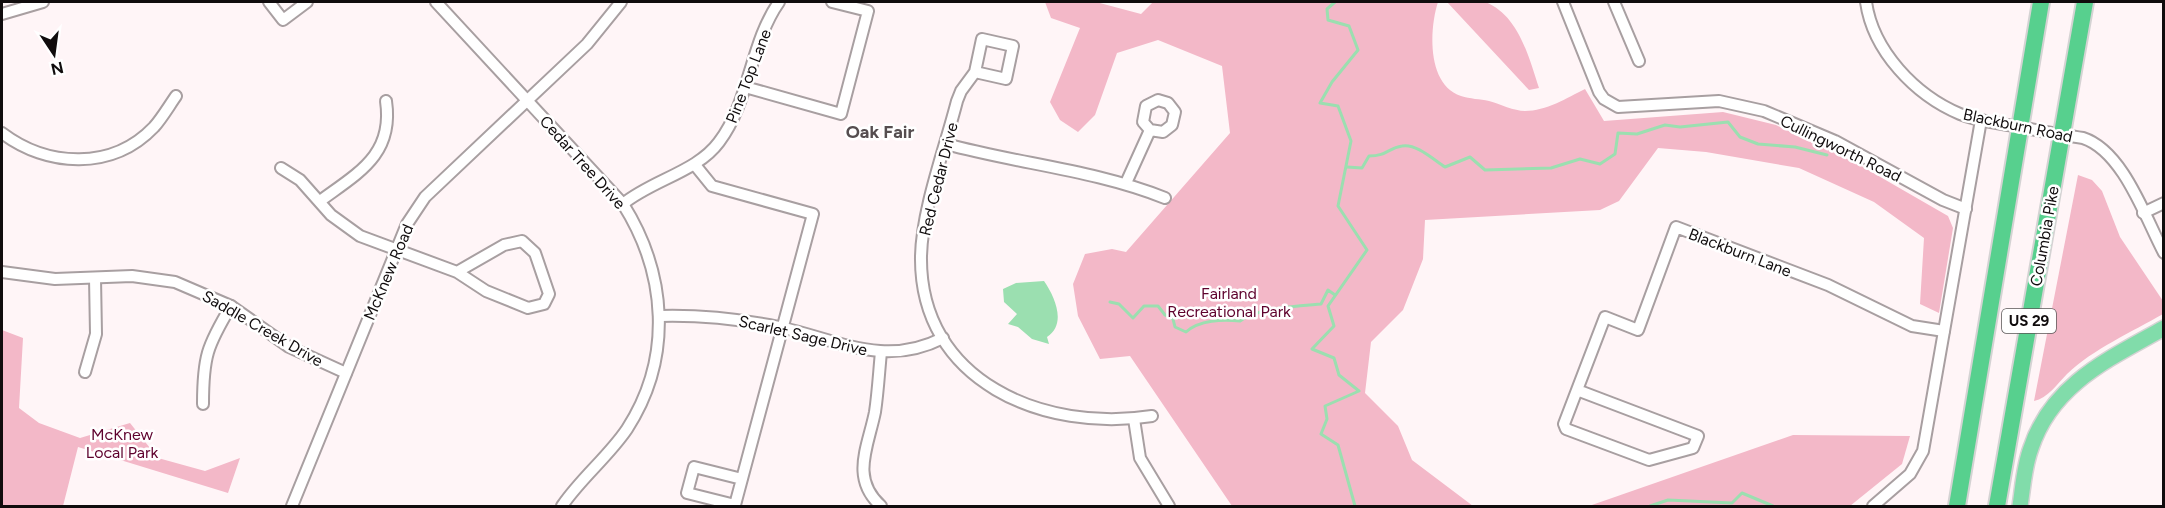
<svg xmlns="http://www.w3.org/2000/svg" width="2165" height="508" font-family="Figtree,sans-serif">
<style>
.green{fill:#f3b8c8}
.water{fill:#9bdfb0}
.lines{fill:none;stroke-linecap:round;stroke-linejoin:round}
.stream{stroke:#9bdfb0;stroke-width:3}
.minor-casing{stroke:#a89fa1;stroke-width:14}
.primary-casing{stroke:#d4d3d3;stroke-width:18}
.trunk-casing{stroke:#d4d3d3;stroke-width:20}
.minor{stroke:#fff;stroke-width:10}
.primary{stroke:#81dcaa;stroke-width:15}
.trunk{stroke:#57d08e;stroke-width:16}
.labels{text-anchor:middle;stroke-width:5;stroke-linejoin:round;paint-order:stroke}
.shield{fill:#fff;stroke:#585556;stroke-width:1.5}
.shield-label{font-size:15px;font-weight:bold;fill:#100c0d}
.street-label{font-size:16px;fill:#100c0d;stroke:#fff}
.park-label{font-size:16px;fill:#5e022d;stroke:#fff}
.neighbourhood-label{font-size:18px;font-weight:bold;fill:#554d4f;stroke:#fff}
</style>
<rect width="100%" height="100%" fill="#fff5f7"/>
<g class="green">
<path d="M1045,2H1096L1141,14L1153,2H1438C1429,30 1427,85 1461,96C1470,99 1480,99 1489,101C1500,104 1514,111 1525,111C1546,111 1567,98 1585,89L1604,121L1723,112L1776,125L1856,163L1948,216L1953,228L1939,313L1920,304L1924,238L1874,202L1799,168L1706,152L1658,148L1619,201L1600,210L1425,220L1423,259L1403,310L1371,342L1365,393L1398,426L1412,460L1473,506H1232L1130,356L1100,359L1078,316L1073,284L1085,254L1112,249L1126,252L1230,133L1222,66L1158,40L1117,53L1095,115L1078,132L1060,120L1050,102L1080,28L1051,18Z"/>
<path d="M1447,2C1458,1 1476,0 1485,2C1519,15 1529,58 1539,88L1529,90Z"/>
<path d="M2078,175L2092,180L2102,191L2120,237L2163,301V314C2132,332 2093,349 2067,374C2057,384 2048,398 2034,401Z"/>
<path d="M2,330L23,338L19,408L39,423L80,438L130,423L158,458L205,471L240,458L228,493L78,447L63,506H2Z"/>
<path d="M1793,435L1910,436L1902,464L1850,506H1589Z"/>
</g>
<path class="water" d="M1044,281C1055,297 1067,324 1047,337L1049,344L1032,339L1018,327L1008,324L1017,314L1004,302L1003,289L1016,283Z"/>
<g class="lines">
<g class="stream">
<path d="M1335,2L1327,9L1328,20L1349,26L1358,50L1332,82L1320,103L1338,106L1351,141L1338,206L1367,250L1328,306L1334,326L1312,349L1334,358L1339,375L1359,391L1325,406L1327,419L1321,434L1338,445L1355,506"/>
<path d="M1347,167L1362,168L1369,156C1387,156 1388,148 1402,146C1416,143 1434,160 1445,167L1470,157L1485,170L1551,168L1580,159L1600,164L1615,154L1618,133L1637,134L1665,125L1680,127L1728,122L1740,137L1758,144L1795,147L1827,155"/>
<path d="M1110,302L1119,304L1133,318L1144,306H1158L1165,315L1173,319L1175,327L1186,332C1199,320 1223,319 1240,321C1256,308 1299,306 1321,304L1328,290L1335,295"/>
<path d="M1650,506L1668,500L1732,503L1742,493L1773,506"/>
</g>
<defs>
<g id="minor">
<path d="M269,2L283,20L307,2"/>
<path d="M436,2L623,204C667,274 673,358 627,429C608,457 581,478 562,506"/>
<path d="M1563,2L1599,92L1604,99L1618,107L1719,101L1764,111L1835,141L1943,200L1966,209"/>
<path d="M1614,2L1639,61"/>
<path d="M1866,2C1873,51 1915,95 1960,114C1979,122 2000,123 2019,127C2041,131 2062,135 2083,138C2123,151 2145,217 2164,253"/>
<path d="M2,14L43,2"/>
<path d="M975,72L1006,79L1013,46L982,39L975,72L961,91L957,101C945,148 922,209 921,256C919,382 1045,433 1152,416"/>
<path d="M745,87L841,114L868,11L832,2"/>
<path d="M2,133C47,167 112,171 154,127C162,118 169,106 176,96"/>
<path d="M946,144C1019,164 1095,170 1165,198"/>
<path d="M695,165L712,186L813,214C787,311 761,408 735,505L687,493L694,467L742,479"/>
<path d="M281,168L300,180L331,215L360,236L457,272L486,291L528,308L544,304L549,294L535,253L522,241L504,245L457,272"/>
<path d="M1126,183L1150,130L1163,132L1172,125L1175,112L1168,103L1158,100L1146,106L1143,122L1150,130"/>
<path d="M320,201C358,173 394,155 386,101"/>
<path d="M623,204C652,180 697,172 719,142C750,101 750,43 779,2"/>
<path d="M2143,213L2164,203"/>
<path d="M2,272L55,279L132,276L175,282L231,306L289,347L346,373"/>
<path d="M661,316C701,315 739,319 779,327C839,340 884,368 943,338"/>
<path d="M85,372L96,334L95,278"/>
<path d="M1577,390L1564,424L1566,429L1649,460L1693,448L1698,436L1577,390L1605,317L1638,330L1676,227L1828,285L1912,326L1944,331"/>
<path d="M203,404C203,357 207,346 231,306"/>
<path d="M1134,419L1140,458L1169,506"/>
<path d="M292,506L407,224L425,197L587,44L621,2"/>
<path d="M881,506C850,478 868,447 875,412C878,392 879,372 881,352"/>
<path d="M1873,506L1910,474L1923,451L1981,120"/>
</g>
<path id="primary" d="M2020,506C2023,487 2024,466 2031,448C2052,384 2109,359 2164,328"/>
<g id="trunk">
<path d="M1957,506L2041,2"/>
<path d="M1997,506L2085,2"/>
</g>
</defs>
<use href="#minor" class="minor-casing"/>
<use href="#primary" class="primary-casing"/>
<use href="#trunk" class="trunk-casing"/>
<use href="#minor" class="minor"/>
<use href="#primary" class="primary"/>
<use href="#trunk" class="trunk"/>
</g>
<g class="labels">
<rect class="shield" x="2002" y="309" width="54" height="24" rx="4.5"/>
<g class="shield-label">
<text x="2029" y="326">US 29</text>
</g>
<g class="street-label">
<text transform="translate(748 76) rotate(-69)" y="6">Pine Top Lane</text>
<text transform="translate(2018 125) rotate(12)" y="6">Blackburn Road</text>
<text transform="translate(1841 148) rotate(26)" y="6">Cullingworth Road</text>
<text transform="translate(583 162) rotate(48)" y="6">Cedar Tree Drive</text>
<text transform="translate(938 179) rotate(-76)" y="6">Red Cedar Drive</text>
<text transform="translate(2044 236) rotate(-80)" y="6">Columbia Pike</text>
<text transform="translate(1740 252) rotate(21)" y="6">Blackburn Lane</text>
<text transform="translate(388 272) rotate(-67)" y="6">McKnew Road</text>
<text transform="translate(263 328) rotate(30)" y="6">Saddle Creek Drive</text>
<text transform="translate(803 335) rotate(13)" y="6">Scarlet Sage Drive</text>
</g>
<g class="park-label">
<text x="1229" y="299">Fairland<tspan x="1229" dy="18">Recreational Park</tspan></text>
<text x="122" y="440">McKnew<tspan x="122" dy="18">Local Park</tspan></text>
</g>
<g class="neighbourhood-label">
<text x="880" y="138">Oak Fair</text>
</g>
</g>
<rect width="2165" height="508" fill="none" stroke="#100c0d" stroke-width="6"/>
<g transform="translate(54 54) rotate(167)" stroke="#ffffff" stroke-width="4.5" paint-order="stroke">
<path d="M0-4.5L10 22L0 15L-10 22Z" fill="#100c0d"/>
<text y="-9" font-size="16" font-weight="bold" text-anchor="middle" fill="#100c0d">N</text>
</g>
</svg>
